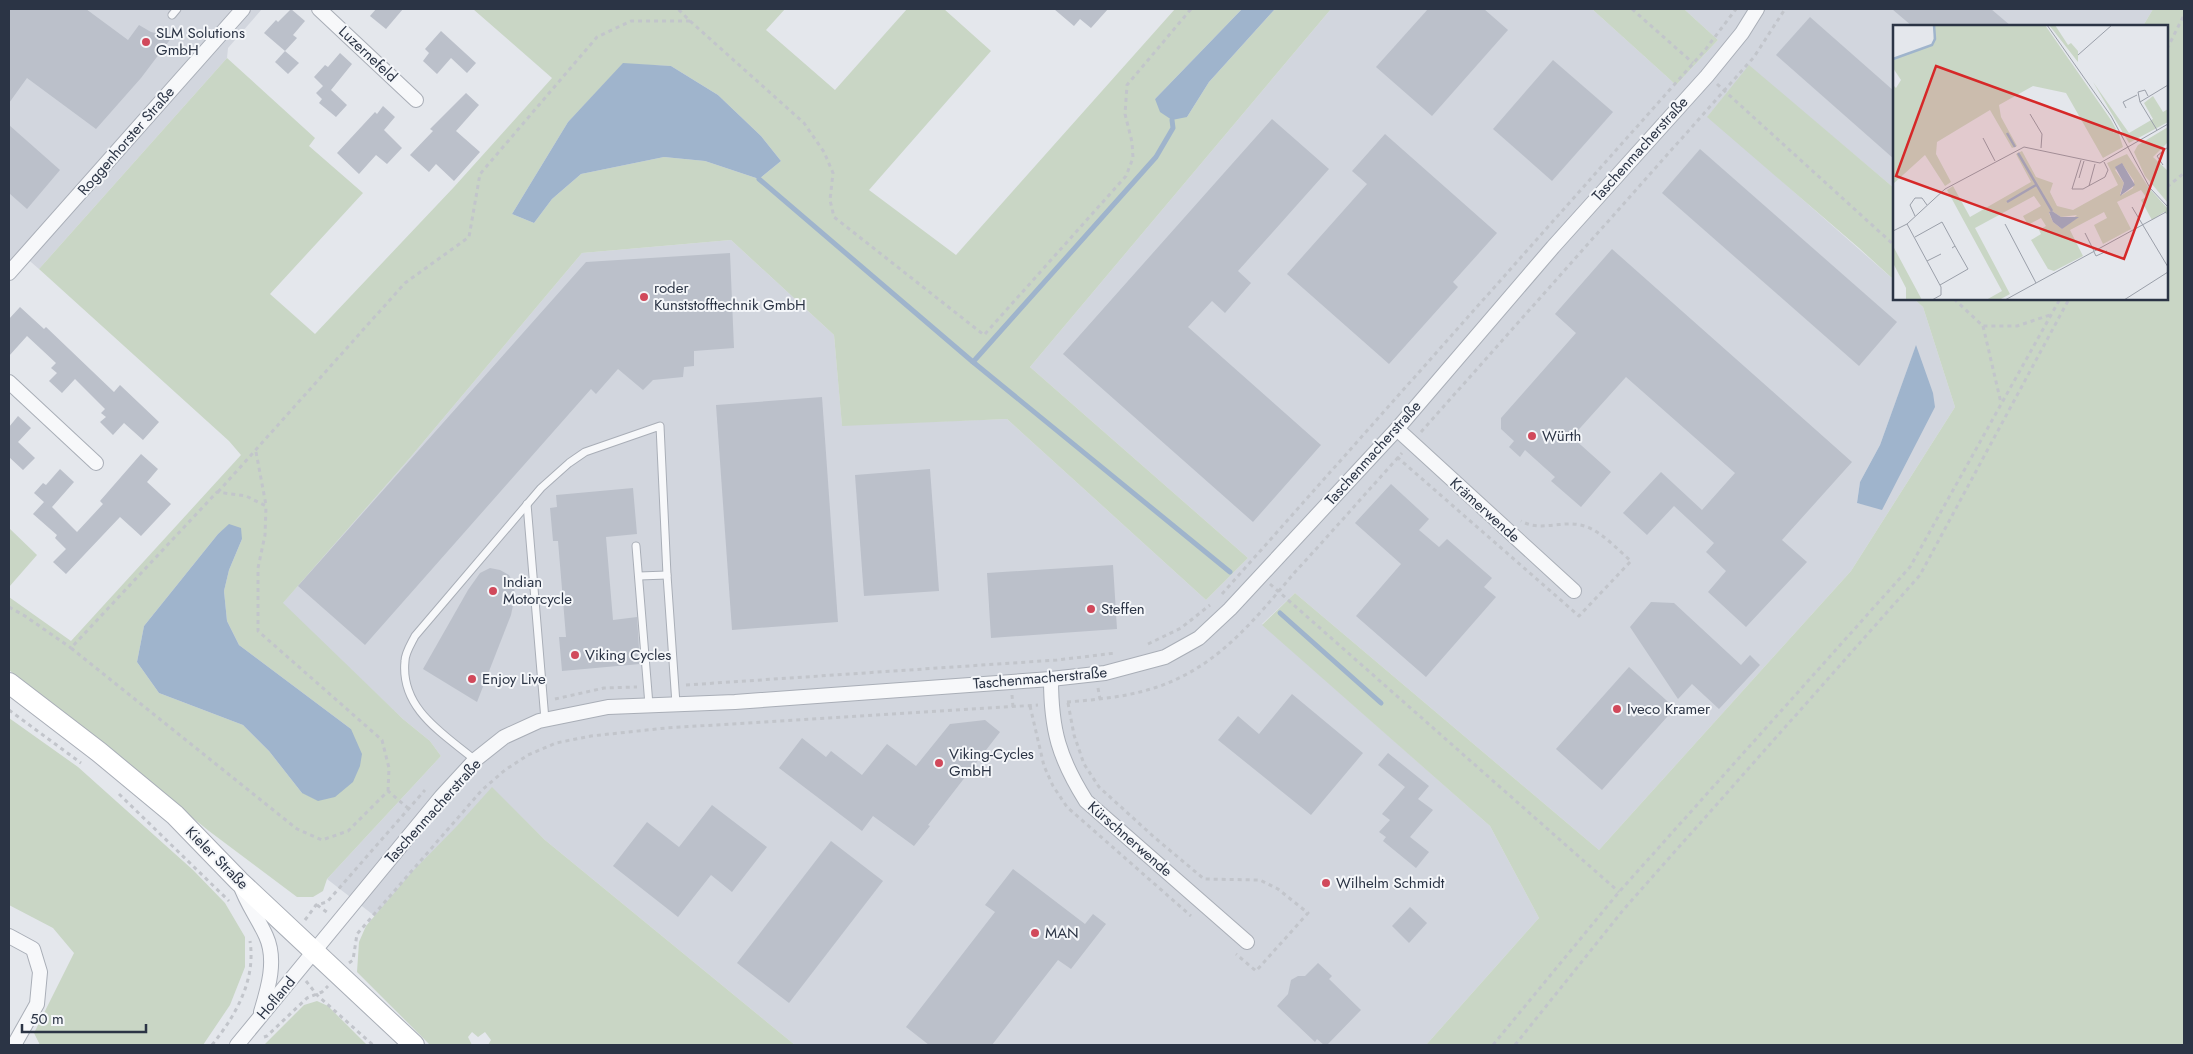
<svg xmlns="http://www.w3.org/2000/svg" width="2193" height="1054" font-family="Jost,sans-serif">
<style>
.built{fill:#d2d6de;fill-rule:evenodd}
.green{fill:#c9d6c5;fill-rule:evenodd}
.water{fill:#9fb4cc}
.lines{fill:none;stroke-linecap:round;stroke-linejoin:round}
.stream{stroke:#9fb4cc;stroke-width:5}
.building{fill:#bbc0ca}
.service-casing{stroke:#a9aeb7;stroke-width:9}
.minor-casing{stroke:#a9aeb7;stroke-width:16}
.secondary-casing{stroke:#a9aeb7;stroke-width:22}
.path{stroke:#c2c5cb;stroke-width:3;stroke-dasharray:4 4;stroke-linecap:butt}
.service{stroke:#f7f8fa;stroke-width:7}
.minor{stroke:#f7f8fa;stroke-width:14}
.secondary{stroke:#fff;stroke-width:20}
.poi-dot{fill:#d1495b;stroke:#f4f6f9;stroke-width:2}
.labels{text-anchor:middle;stroke-width:4;stroke-linejoin:round;paint-order:stroke}
.poi-label{font-size:15px;fill:#2b3445;stroke:#f4f6f9;text-anchor:start}
.street-label{font-size:15px;fill:#2b3445;stroke:#f4f6f9}
.inset-river{fill:none;stroke:#9fb4cc;stroke-width:2.5}
.inset-road{fill:none;stroke:#9a9fa9;stroke-width:1}
.view{fill:#d62828;fill-opacity:0.15;stroke:#d62828;stroke-width:2.5}
.inset-edge{fill:none;stroke:#2b3445;stroke-width:2.5}
</style>
<rect width="100%" height="100%" fill="#e4e7ec"/>
<g class="built">
<path d="M9,9H262L228,48L227,58L39,269L24,256L9,273Z"/>
<path d="M1331,9H1592L1676,85L1718,40L1684,9H2153L2143,26H1894V188L1749,66L1708,116L1894,280V299H1914L1923,307L1955,407L1851,571L1599,850L1295,593L1262,624L1490,826L1539,918L1426,1045H795L545,840L492,788L376,917L327,879L441,756L430,741L403,719L282,604L409,459L582,253L731,240L834,335L842,425L1007,419L1206,600L1248,558L1030,367ZM1916,346L1882,509L1857,503L1860,482L1880,445Z"/>
</g>
<g class="green">
<path d="M473,9H785L766,30L835,90L907,9H944L991,51L869,190L956,255L1175,9H1242L1155,99L1187,117L1209,82L1275,9H1331L1030,367L1248,558L1206,600L1007,419L842,426L834,335L731,240L582,253L409,459L283,603L403,719L430,741L441,756L327,879L323,891L313,897H297L209,831L9,670V597L71,641L241,455L229,441L39,269L227,58L315,138L309,146L363,193L270,294L315,334L454,187L552,78ZM623,64L671,66L718,95L761,136L781,161L759,179L705,161L664,157L581,174L552,199L534,223L512,214L568,122ZM229,525L242,539L229,570L224,591L227,621L239,645L351,729L302,793L269,751L243,725L159,693L137,662L144,626L218,534Z"/>
<path d="M1592,9H1684L1718,40L1676,85Z"/>
<path d="M2153,9H2184V1045H1426L1539,918L1490,826L1262,625L1295,593L1599,850L1851,571L1955,407L1923,307L1914,299H2167V26H2143Z"/>
<path d="M1749,65L1894,188V280L1859,248L1707,117Z"/>
<path d="M9,528L37,555L9,587Z"/>
<path d="M9,718L78,767L193,870L225,903L245,937V967L230,1005L203,1045H40L34,1033L74,953L53,928L9,905Z"/>
<path d="M492,787L545,840L795,1045H488L491,1040L485,1032L478,1037L472,1032L468,1037L472,1045H430L357,972L359,942L366,926L413,871L457,826Z"/>
<path d="M317,1001L328,1006L367,1045H264L304,1005Z"/>
</g>
<g class="water">
<path d="M1242,9H1275L1209,82L1187,117L1172,120L1160,112L1155,99Z"/>
<path d="M623,63L671,66L718,95L761,136L781,161L759,179L705,161L664,157L581,174L552,199L534,223L512,214L568,122Z"/>
<path d="M1916,345L1933,393L1935,407L1882,510L1857,503L1860,482L1880,445Z"/>
<path d="M229,524L241,528L242,539L229,570L224,591L227,621L239,645L351,729L362,754L360,766L353,782L335,797L318,801L302,793L269,751L243,725L159,693L137,662L144,626L218,534Z"/>
</g>
<g class="lines">
<g class="stream">
<path d="M759,179L973,362L1230,572"/>
<path d="M973,362L1156,157L1173,128L1172,120"/>
<path d="M1280,613L1381,703"/>
</g>
</g>
<g class="building">
<path d="M9,9H86L128,40L139,25L151,32L172,37L141,78L96,129L27,78L9,103Z"/>
<path d="M291,9L305,21L293,35L297,38L285,51L264,33L276,20L278,22Z"/>
<path d="M376,9H403L386,29L370,16Z"/>
<path d="M1054,9H1108L1091,28L1080,19L1074,26Z"/>
<path d="M1428,9H1484L1508,30L1432,116L1376,67Z"/>
<path d="M1892,9H1991L2011,26H1912Z"/>
<path d="M1810,17L1894,91V159L1776,55Z"/>
<path d="M441,31L476,63L467,73L451,58L437,74L423,61L429,53L425,49Z"/>
<path d="M285,51L299,63L288,74L275,62Z"/>
<path d="M340,53L352,64L331,90L347,105L336,117L319,103L322,99L316,93L323,86L314,77L325,65L328,67Z"/>
<path d="M1553,60L1613,112L1552,181L1493,129Z"/>
<path d="M466,93L479,105L456,131L480,152L454,181L436,164L429,172L410,155L433,131L430,129Z"/>
<path d="M383,106L395,117L384,130L402,148L387,164L376,155L359,174L337,153L375,112L377,114Z"/>
<path d="M1272,119L1329,169L1238,271L1251,283L1225,313L1212,301L1188,327L1321,445L1253,522L1063,354Z"/>
<path d="M9,125L60,170L27,209L9,193Z"/>
<path d="M1385,134L1497,233L1453,282L1458,287L1389,364L1287,274L1367,184L1352,171Z"/>
<path d="M1700,149L1897,322L1859,366L1662,193Z"/>
<path d="M1612,249L1852,462L1782,540L1807,562L1746,627L1708,592L1726,571L1706,552L1714,543L1674,506L1647,535L1623,513L1661,472L1702,510L1735,473L1626,377L1572,437L1611,472L1581,507L1551,481L1555,477L1525,450L1520,457L1509,447L1514,441L1501,429V418L1576,333L1555,314Z"/>
<path d="M730,253L734,348L694,351V366L684,367L683,377L653,380L643,390L618,369L596,394L591,389L365,645L298,586L586,262Z"/>
<path d="M20,307L44,329L46,327L114,392L120,385L159,422L143,440L124,423L113,435L100,422L106,417L101,413L105,409L75,379L62,393L49,381L57,373L51,368L56,363L27,336L9,356V319Z"/>
<path d="M822,397L838,622L732,630L716,405Z"/>
<path d="M18,416L31,428L18,442L35,458L23,470L9,457V427Z"/>
<path d="M141,454L158,469L147,482L171,504L141,536L120,517L66,574L53,562L66,549L55,538L57,535L33,514L44,502L34,493L43,483L46,485L60,469L74,482L52,507L77,532L103,504L100,501Z"/>
<path d="M930,469L939,591L864,596L855,475Z"/>
<path d="M1391,484L1429,519L1419,530L1439,547L1447,539L1492,578L1484,587L1496,597L1426,677L1356,616L1401,564L1355,523Z"/>
<path d="M633,488L637,534L606,537L613,620L637,617L640,664L562,671L559,637H566L558,541H553L550,508L557,507L556,495Z"/>
<path d="M1113,565L1117,629L991,638L987,573Z"/>
<path d="M490,568L500,570L509,575L514,585L515,596L511,615L477,702L423,669L468,590L480,573Z"/>
<path d="M1651,602L1674,603L1741,665L1750,655L1760,665L1719,709L1692,684L1678,699L1630,627Z"/>
<path d="M1629,667L1675,708L1602,790L1556,749Z"/>
<path d="M1292,694L1363,753L1311,815L1218,740L1238,716L1259,734Z"/>
<path d="M985,720L1000,732L928,825L930,826L914,846L873,816L862,831L779,768L802,738L826,757L831,751L862,775L887,744L916,766L950,724Z"/>
<path d="M1388,753L1429,786L1418,799L1433,810L1410,837L1429,852L1416,868L1383,841L1386,837L1379,832L1390,820L1382,814L1405,787L1378,765Z"/>
<path d="M712,805L767,847L732,892L711,875L678,917L613,866L647,822L679,847Z"/>
<path d="M831,841L883,881L789,1003L737,963Z"/>
<path d="M1013,869L1085,924L1093,914L1106,924L1071,969L1058,960L992,1045H929L906,1027L995,912L985,905Z"/>
<path d="M1410,907L1427,923L1409,943L1392,926Z"/>
<path d="M1318,963L1332,976L1329,979L1361,1010L1327,1045H1324L1317,1039L1315,1042L1277,1006L1288,994L1291,980L1298,976H1305Z"/>
</g>
<g class="lines">
<defs>
<g id="service">
<path d="M172,15L177,9"/>
<path d="M527,504L545,720"/>
<path d="M636,546L649,705"/>
<path d="M639,576L667,575"/>
<path d="M475,760C444,734 400,709 405,661C405,653 411,644 415,636L541,488L569,463L585,452L660,426L667,575L676,704"/>
</g>
<g id="minor">
<path d="M319,9L416,100"/>
<path d="M9,273L243,9"/>
<path d="M9,382L96,463"/>
<path d="M1397,429L1574,591"/>
<path d="M1051,679C1051,730 1059,758 1086,801L1247,942"/>
<path d="M240,884C246,903 258,918 266,936C277,960 268,989 261,1012"/>
<path d="M9,936L33,949L40,972L37,1004L14,1045"/>
<path d="M237,1045L441,797L475,760L504,737L539,721L608,707L735,702L1051,679L1105,673L1165,657L1199,638L1230,609L1397,429L1553,247L1707,76L1742,33L1757,9"/>
</g>
<path id="secondary" d="M9,683L99,752L175,815L239,881L414,1045"/>
</defs>
<use href="#service" class="service-casing"/>
<use href="#minor" class="minor-casing"/>
<use href="#secondary" class="secondary-casing"/>
<g class="path">
<path d="M1632,9L1693,63"/>
<path d="M690,21L804,123L824,152L833,173L830,200L834,217L984,335L1126,176L1133,158L1132,142L1125,114L1127,85L1191,9"/>
<path d="M2167,49L2184,15"/>
<path d="M1717,84L1894,245"/>
<path d="M2167,187L2184,173"/>
<path d="M1954,299L1983,326H2017L2050,315"/>
<path d="M1983,326L2001,403"/>
<path d="M1421,432L1754,57L1785,9"/>
<path d="M256,452L266,505"/>
<path d="M1397,457L1579,616L1631,561C1618,550 1603,533 1587,527C1565,518 1542,533 1521,521"/>
<path d="M218,492L405,283L469,237L480,174L597,37L631,21H690L678,9"/>
<path d="M1270,584L1619,892"/>
<path d="M1222,594L1705,50L1736,9"/>
<path d="M9,607L25,616L71,648"/>
<path d="M1148,644L1181,628L1210,605"/>
<path d="M686,685L1057,660L1116,653"/>
<path d="M1098,688L1100,699"/>
<path d="M1012,695L1013,707"/>
<path d="M555,699L604,688L637,687"/>
<path d="M1067,702C1106,699 1146,695 1181,677C1228,654 1262,611 1295,572C1331,533 1366,493 1402,453"/>
<path d="M1068,703L1074,735L1084,764L1099,787L1154,837L1204,879L1260,880L1278,889L1308,913L1256,971L1236,954"/>
<path d="M1030,706L1044,766L1053,786L1067,807L1191,916"/>
<path d="M9,710L81,763"/>
<path d="M388,791L389,768L382,740L258,631V568L265,535L266,506L246,496L217,492L71,648L297,829L322,840L348,831L388,791L409,809"/>
<path d="M119,794L229,901"/>
<path d="M317,905L328,913"/>
<path d="M305,920L316,905L327,902L425,790"/>
<path d="M349,963L353,960L357,934L482,790L505,770L528,755L556,743L591,736L666,728L1038,705"/>
<path d="M306,981L317,995L373,1045"/>
<path d="M264,1037L267,1036L307,998L322,992L328,986"/>
<path d="M212,1045C236,1015 256,980 250,941"/>
<path d="M1493,1045L1619,892L1910,567L2060,299"/>
<path d="M1515,1045L1624,909L1920,575L2069,299"/>
</g>
<use href="#service" class="service"/>
<use href="#minor" class="minor"/>
<use href="#secondary" class="secondary"/>
</g>
<g class="poi-dot">
<circle cx="146" cy="42" r="5"/>
<circle cx="644" cy="297" r="5"/>
<circle cx="1532" cy="436" r="5"/>
<circle cx="493" cy="591" r="5"/>
<circle cx="1091" cy="609" r="5"/>
<circle cx="575" cy="655" r="5"/>
<circle cx="472" cy="679" r="5"/>
<circle cx="1617" cy="709" r="5"/>
<circle cx="939" cy="763" r="5"/>
<circle cx="1326" cy="883" r="5"/>
<circle cx="1035" cy="933" r="5"/>
</g>
<g class="labels">
<g class="poi-label">
<text x="156" y="38">SLM Solutions<tspan x="156" dy="17">GmbH</tspan></text>
<text x="654" y="293">roder<tspan x="654" dy="17">Kunststofftechnik GmbH</tspan></text>
<text x="1542" y="441">Würth</text>
<text x="503" y="587">Indian<tspan x="503" dy="17">Motorcycle</tspan></text>
<text x="1101" y="614">Steffen</text>
<text x="585" y="660">Viking Cycles</text>
<text x="482" y="684">Enjoy Live</text>
<text x="1627" y="714">Iveco Kramer</text>
<text x="949" y="759">Viking-Cycles<tspan x="949" dy="17">GmbH</tspan></text>
<text x="1336" y="888">Wilhelm Schmidt</text>
<text x="1045" y="938">MAN</text>
</g>
<g class="street-label">
<text transform="translate(368 54) rotate(43)" y="5">Luzernefeld</text>
<text transform="translate(126 141) rotate(-49)" y="5">Roggenhorster Straße</text>
<text transform="translate(1640 149) rotate(-48)" y="5">Taschenmacherstraße</text>
<text transform="translate(1373 453) rotate(-48)" y="5">Taschenmacherstraße</text>
<text transform="translate(1485 510) rotate(42)" y="5">Krämerwende</text>
<text transform="translate(1040 678) rotate(-5)" y="5">Taschenmacherstraße</text>
<text transform="translate(433 811) rotate(-48)" y="5">Taschenmacherstraße</text>
<text transform="translate(1130 839) rotate(41)" y="5">Kürschnerwende</text>
<text transform="translate(217 858) rotate(45)" y="5">Kieler Straße</text>
<text transform="translate(276 998) rotate(-50)" y="5">Hofland</text>
</g>
</g>
<g transform="translate(1893 25)">
<rect width="275" height="275" fill="#e4e7ec"/>
<path d="M42,0H152L218,95L223,104L220,108L225,106L230,122L210,133L173,68L140,61L106,80L108,92L124,121L119,123L97,85L44,117L43,129L58,157L52,161L32,130L0,159V60L3,63L8,55L0,43V34L40,19ZM156,0H162L175,20L178,18L185,26V37ZM200,57L236,108L260,94L251,78L260,71L270,87L275,84V97L236,118ZM275,102V117L260,132L275,146V178L252,151L241,127L245,120ZM129,126L143,152L160,158L157,167L164,181L180,185L225,160L214,138L234,129L256,163L275,184V190L271,187L259,195L248,175L253,172L248,165L224,177L238,204L210,219L201,200L214,193L211,187L177,205L190,231L161,246L155,244L138,215L148,209L146,205L153,201L148,193L135,200L130,191L148,181L141,171L82,203L117,269L106,275H93L109,266L54,165L60,161L77,192L138,157L123,129ZM230,140L241,156L240,163L229,170L227,169L231,158L222,145ZM159,186L168,192L184,190L169,204L160,197L156,188ZM0,221L29,275H13V263L0,238Z" fill="#c9d6c5" fill-rule="evenodd"/>
<path d="M229,138L242,160L227,171L231,158L222,142ZM159,186L168,192H186L169,204L160,197L156,187Z" fill="#9fb4cc"/>
<path class="inset-river" d="M0,34L39,20L42,14L41,0M114,108L122,122M125,128L159,186M114,177L143,160"/>
<path class="inset-road" d="M154,0L218,91L257,163L275,182M185,30L219,0M247,77L245,67L252,65L255,71M233,83L230,77L244,70M137,89L149,109L148,123M264,105L247,77L275,60M90,113L102,136M188,135L179,164H190L212,152L215,145L211,137M270,140L264,131L275,122M186,153L191,136M196,161L202,139M239,182L275,242M22,191L17,180L22,173H29L34,180M14,199L48,262V270L39,275M112,199L143,258M0,206L14,199L52,164L131,122L207,138L275,99M192,208L201,226M22,212L49,197L62,221M201,227L203,231L214,226M34,236L48,229M47,260L75,244L62,221L59,223M112,275L273,187M231,275L275,247"/>
<path class="view" d="M43,41L271,124L231,234L3,151Z"/>
<rect width="275" height="275" class="inset-edge"/>
</g>
<rect width="2193" height="1054" fill="none" stroke="#2b3445" stroke-width="20"/>
<path d="M22 1024v8h124v-8" fill="none" stroke="#2b3445" stroke-width="2.5"/>
<text x="30" y="1024" font-size="15" fill="#2b3445" stroke="#f4f6f9" stroke-width="4" paint-order="stroke">50 m</text>
</svg>
